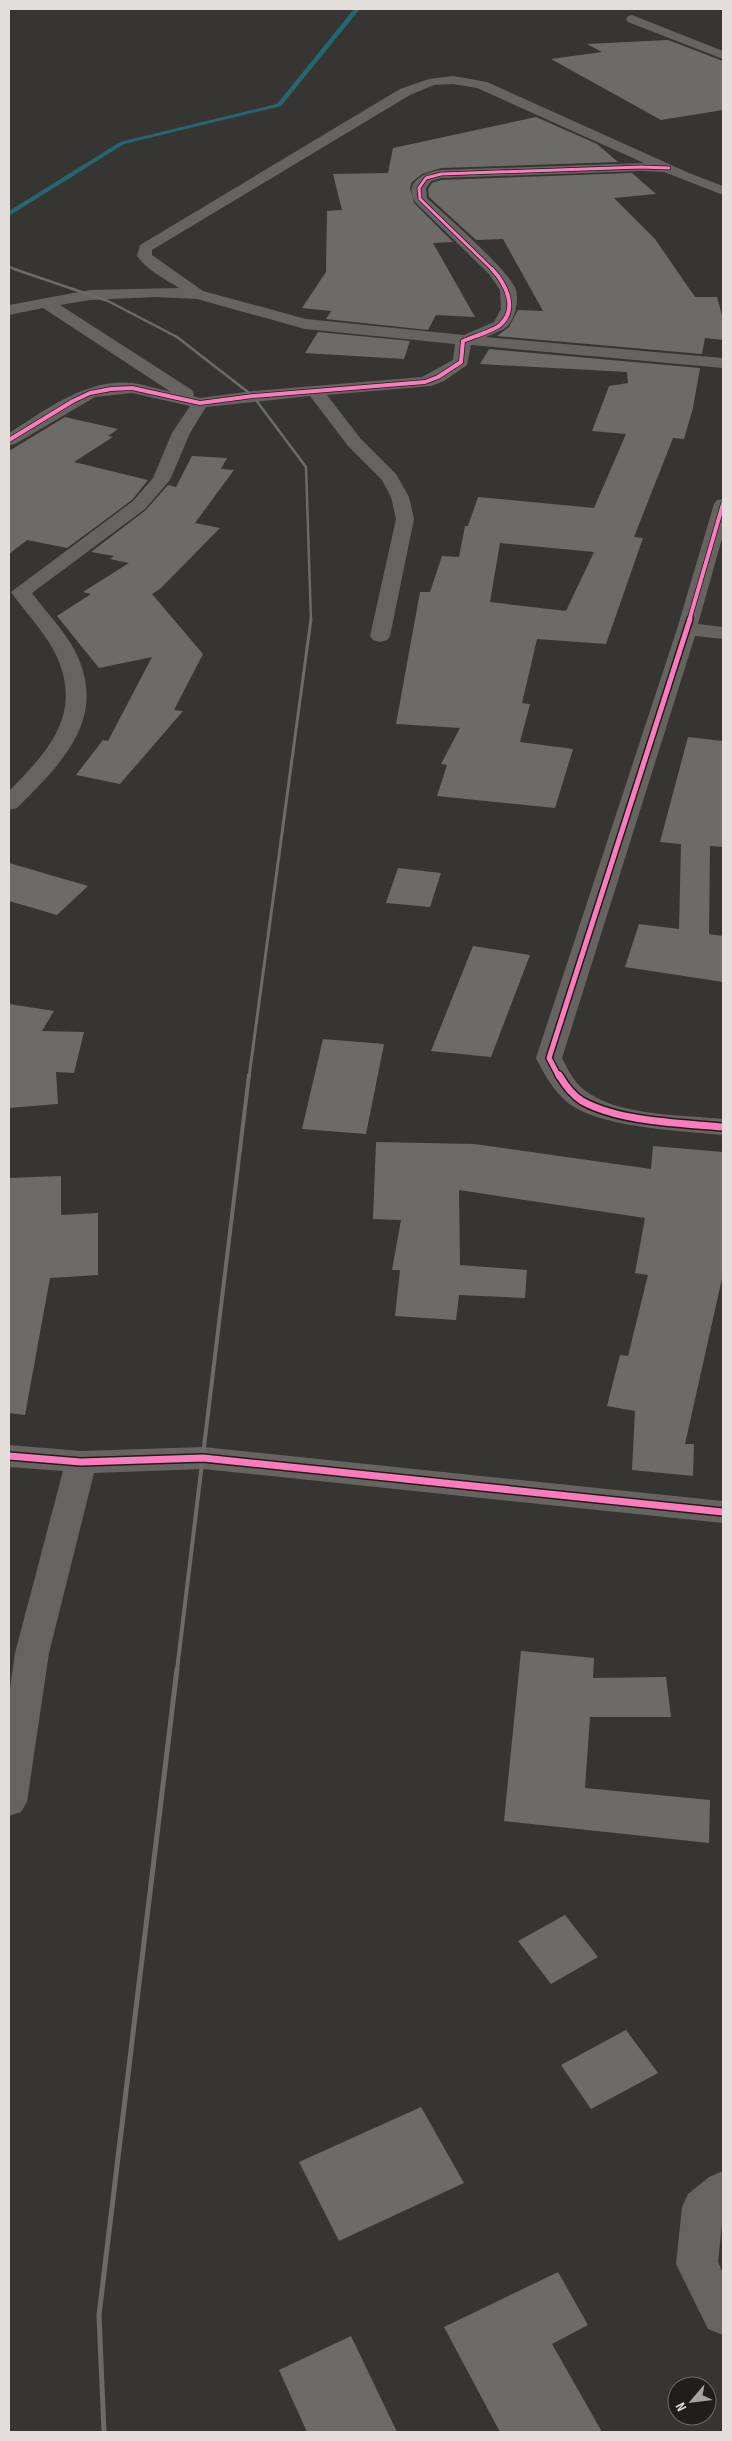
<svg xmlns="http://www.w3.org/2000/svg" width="732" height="2441" font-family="'Sofia Sans Condensed',sans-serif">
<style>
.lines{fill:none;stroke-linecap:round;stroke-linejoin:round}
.stream{fill:#256673;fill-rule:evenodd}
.building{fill:#6d6b68;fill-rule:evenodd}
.minor{fill:#666461;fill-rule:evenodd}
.rail-far4{stroke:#6d6b68;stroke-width:2}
.rail-far3{stroke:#6d6b68;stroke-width:2.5}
.rail-far2{stroke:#6d6b68;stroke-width:3}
.rail-far1{stroke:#6d6b68;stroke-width:4}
.rail{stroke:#6d6b68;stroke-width:5}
.cycleway-far3-casing{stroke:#201e1a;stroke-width:4.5}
.cycleway-far2-casing{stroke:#201e1a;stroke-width:5.5}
.cycleway-far1-casing{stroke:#201e1a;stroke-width:8}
.cycleway-casing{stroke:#201e1a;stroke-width:10}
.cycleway-far3{stroke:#fd7abc;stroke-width:3}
.cycleway-far2{stroke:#fd7abc;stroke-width:4}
.cycleway-far1{stroke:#fd7abc;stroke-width:5}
.cycleway{stroke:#fd7abc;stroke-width:7}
</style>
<rect width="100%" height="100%" fill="#373531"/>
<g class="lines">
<path class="stream" d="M354,9H360L281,106L124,144L9,216V211L120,142L277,104Z"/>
</g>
<g class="building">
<path d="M668,40L723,61V110L661,120L551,59L602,52L587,44Z"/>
<path d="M536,117L597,144L618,162L441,168L422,174L412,182L410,188L414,203L453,242L433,243L475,317L436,315L428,330L326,319L331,311L302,308L326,272L327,211L342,210L333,174L388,173L393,148Z"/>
<path d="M632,173L656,194L614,198L655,239L695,297H717L723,319V340L705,338L702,354L497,336L509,327L518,310L543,311L503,239L476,240L429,197L428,189L432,183L441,180Z"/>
<path d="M318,332L410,341L404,359L305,353Z"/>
<path d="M489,349L700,368L693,408L684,439L673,438L634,537L643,538L606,644L537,639L522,703L530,704L520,742L573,749L555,808L437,796L447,765L441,764L460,728L396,724L420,592H430L442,556L459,557L465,526H468L478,497L594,508L626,434L592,431L609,386L628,383L627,372L480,364ZM500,543L594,552L566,611L490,602Z"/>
<path d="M65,417L118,429L108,436L113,437L74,462L148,480L132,500L67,548L27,540L9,554V451Z"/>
<path d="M192,456L227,458L221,469L234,470L195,523L220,528L160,589L152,594L203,654L174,710L183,711L120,784L76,775L103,740L108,741L152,657L99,668L57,616L91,594L83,592L129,563L110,559L114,556L91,552L146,510L168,485L176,487Z"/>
<path d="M688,737L723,741V847L710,846L709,934L723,936V982L625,967L639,924L679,929L681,844L660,842Z"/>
<path d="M9,863L88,886L57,915L9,901Z"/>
<path d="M398,868L441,873L430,907L386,903Z"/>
<path d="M473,946L530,955L491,1057L431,1051Z"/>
<path d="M9,1004L54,1011L42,1031L84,1032L74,1073L56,1072L58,1104L9,1108Z"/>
<path d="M323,1039L384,1044L366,1134L302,1129Z"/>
<path d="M376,1142L474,1144L651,1169L653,1146L723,1152V1274L685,1444H694L693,1476L632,1470L635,1411L607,1406L620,1355L628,1356L648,1275L635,1273L645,1218L459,1190L460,1265L527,1270L525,1298L459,1295L456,1320L395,1316L400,1270H392L401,1220L373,1219Z"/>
<path d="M61,1176V1215L98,1213V1275L50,1278L25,1415L9,1413V1178Z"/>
<path d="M521,1651L594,1658L593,1678L666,1677L671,1717H590L585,1788L710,1800L709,1843L504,1821Z"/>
<path d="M565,1915L598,1957L551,1984L518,1941Z"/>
<path d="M626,2030L658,2073L591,2109L561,2065Z"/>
<path d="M421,2107L464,2183L339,2241L299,2162Z"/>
<path d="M558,2272L588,2325L552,2344L602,2432H500L444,2327Z"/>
<path d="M351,2336L397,2432H307L279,2370Z"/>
</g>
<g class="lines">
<g class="minor">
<path d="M632,15L723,51V59L628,22L626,19L628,16Z"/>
<path d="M453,76L487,82L689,173L723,186V195L664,172L641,171L441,178L431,181L426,188L427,198C445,215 510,271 516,290C519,302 515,322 504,329C499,332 492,334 486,337L723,358V368L471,345L467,365L444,381L431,386L327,395L360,438L396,474L409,497L414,519L390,636L387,640L380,642L373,640L370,636L396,519L391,497L382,480L348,446L310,396L206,407L190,433L170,480L145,509L32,593C46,612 64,630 75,651C109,718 62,763 17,808L9,810V791C50,750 85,711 54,651C43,630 25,612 11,592L133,501L153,478L172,433L190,406L132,393L95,397L15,444L9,445V433C46,410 86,378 133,383C145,385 158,389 171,392L43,308L9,315V305L90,290L179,288C165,279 147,270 137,256L140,245L400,89L429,79ZM453,84L477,88L644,163L441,170C425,172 403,182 415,202L489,274L500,290L501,309L494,322L464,335L306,319L203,291L152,255V250L410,95L434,85ZM155,297L197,299L305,329L455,344L453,360L422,377L253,391L200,398L193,396L194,394L192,390L60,305L90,300Z"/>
<path d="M723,499V535L698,624L723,627V639L695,636L562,1058C569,1072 576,1086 590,1094C624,1116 684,1115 723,1119V1135C683,1131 598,1128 567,1102C553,1090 544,1074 536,1058L677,629L714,504L717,500Z"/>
<path d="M9,1445L81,1451L203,1447L723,1501V1523L203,1469L94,1473L49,1653L27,1802L21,1812L9,1816V1695L15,1653L63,1471L9,1467Z"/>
<path d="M723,2171V2215L718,2262L723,2273V2335L708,2329L676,2264L682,2207L688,2194L709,2177Z"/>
</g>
<path class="rail-far4" d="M9,267L18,270"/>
<path class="rail-far3" d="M14,269L108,301L177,337L253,396L306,467L311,621"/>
<path class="rail-far2" d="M249,1077L311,619"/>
<path class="rail-far1" d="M177,1670L249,1075"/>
<path class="rail" d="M104,2432L99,2315L177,1669"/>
<defs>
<path id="cycleway-far3" d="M493,270L420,199L419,188L426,178L441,174L641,167L669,168"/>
<g id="cycleway-far2">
<path d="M9,440L73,401L90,393L111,389L132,388L200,403L253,396L425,382L438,377L461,362L463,341C472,337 493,331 500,325C519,308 505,283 492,269"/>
<path d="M689,621L723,504"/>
</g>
<path id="cycleway-far1" d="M559,1077L549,1058L690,619"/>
<g id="cycleway">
<path d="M559,1075C565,1085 572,1095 582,1101C620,1122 680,1123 723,1127"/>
<path d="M9,1456L81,1462L203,1458L723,1512"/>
</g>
</defs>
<use href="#cycleway-far3" class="cycleway-far3-casing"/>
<use href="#cycleway-far2" class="cycleway-far2-casing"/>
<use href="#cycleway-far1" class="cycleway-far1-casing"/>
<use href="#cycleway" class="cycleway-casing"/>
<use href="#cycleway-far3" class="cycleway-far3"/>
<use href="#cycleway-far2" class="cycleway-far2"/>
<use href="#cycleway-far1" class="cycleway-far1"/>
<use href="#cycleway" class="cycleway"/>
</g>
<rect width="732" height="2441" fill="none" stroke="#e2dfda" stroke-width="20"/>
<g transform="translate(692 2401) rotate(242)"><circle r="24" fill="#201e1a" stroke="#6e6b67"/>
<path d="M0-4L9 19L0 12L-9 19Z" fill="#a6a49f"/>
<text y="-8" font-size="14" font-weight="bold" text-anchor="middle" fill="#e2dfda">N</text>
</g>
</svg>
